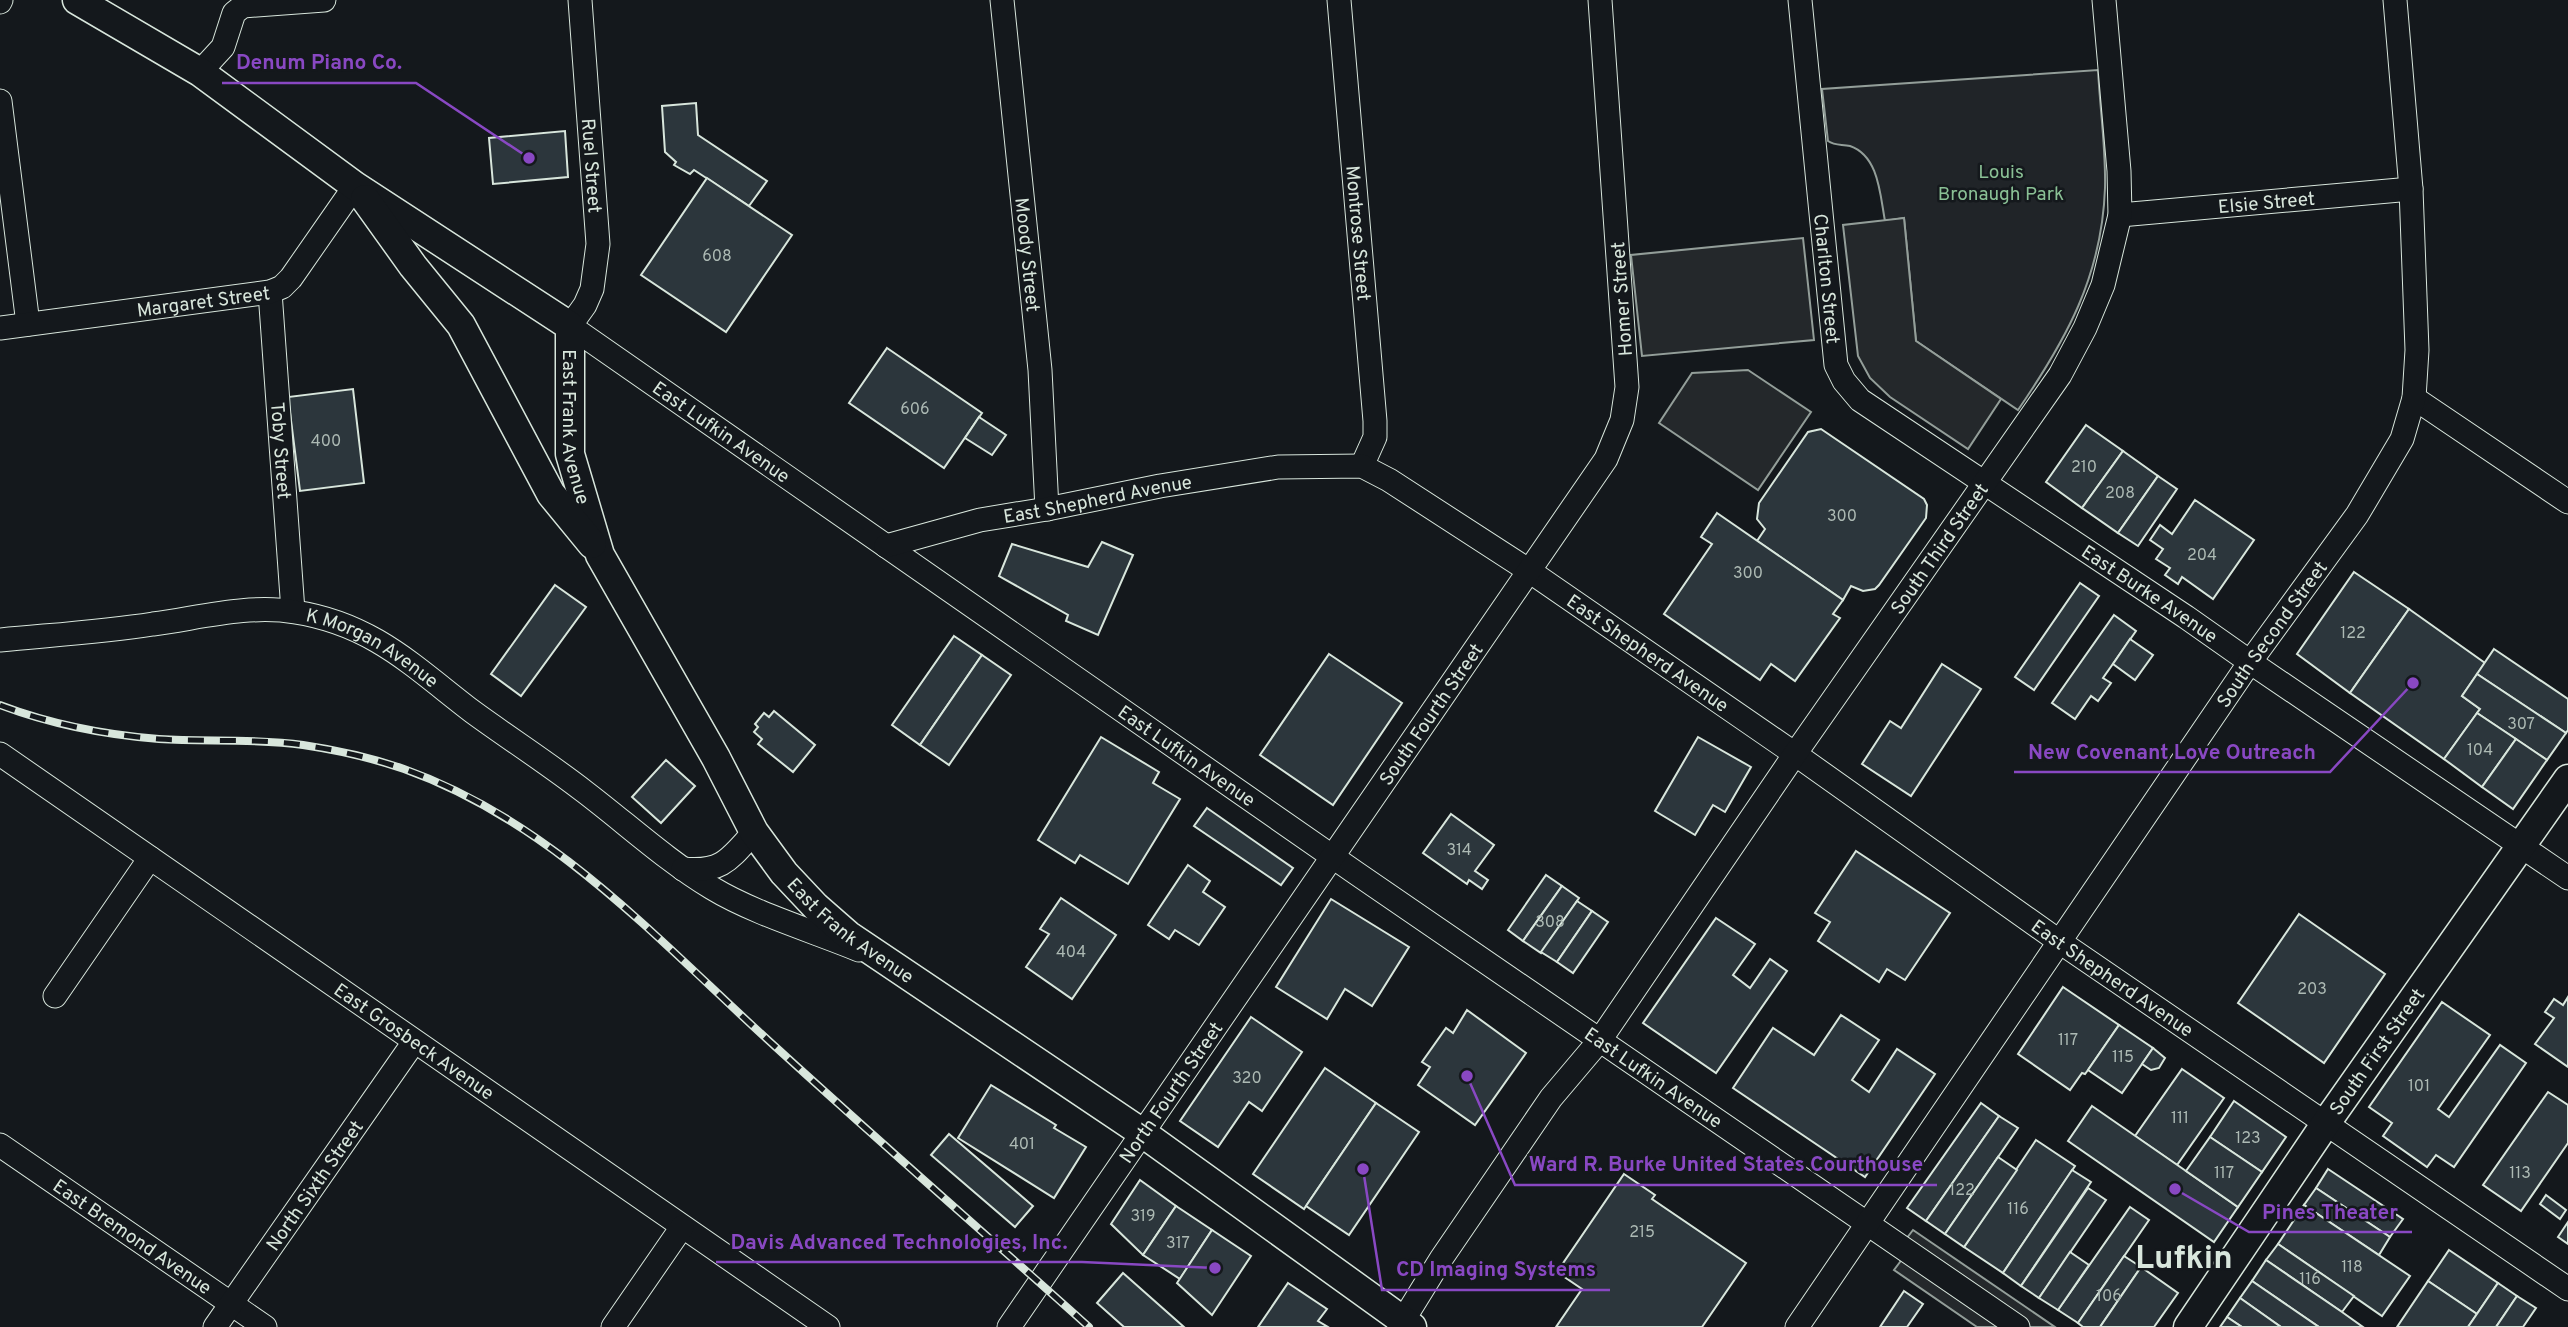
<svg xmlns="http://www.w3.org/2000/svg" width="2568" height="1327" font-family="Overpass,sans-serif">
<style>
.green{fill:#202428;stroke:#939e99;stroke-width:2}
.parking{fill:#24282b;stroke:#939e99;stroke-width:2}
.building{fill:#2c363c;stroke:#d8e6dc;stroke-width:2}
.lines{fill:none;stroke-linecap:round;stroke-linejoin:round}
.minor-casing{stroke:#d8e6dc;stroke-width:25}
.major-casing{stroke:#d8e6dc;stroke-width:31}
.minor{stroke:#14181c;stroke-width:23}
.major{stroke:#14181c;stroke-width:28}
.rail-casing{stroke:#d8e6dc;stroke-width:8}
.rail{stroke:#14181c;stroke-width:5;stroke-dasharray:16;stroke-linecap:butt}
.labels{text-anchor:middle;stroke-width:5;stroke-linejoin:round;paint-order:stroke}
.number-label{font-size:16px;fill:#adbab4}
.street-label{font-size:19px;fill:#d8e6dc;stroke:#14181c}
.park-label{font-size:19px;fill:#8ac095;stroke:#14181c}
.town-label{font-size:33px;font-weight:bold;fill:#d8e6dc;stroke:#14181c}
.leader{fill:none;stroke:#8948c3;stroke-width:2.5}
.callout-dot{fill:#8948c3;stroke:#14181c;stroke-width:2.5}
.callout-label{font-size:21px;text-anchor:middle;font-weight:bold;fill:#8948c3;stroke:#14181c;stroke-width:5;stroke-linejoin:round;paint-order:stroke}
</style>
<rect width="100%" height="100%" fill="#14181c"/>
<path class="green" d="M2098,70C2100,109 2106,149 2105,188C2102,276 2066,340 2018,410L1916,341L1904,218L1885,221C1880,195 1879,156 1850,146C1842,144 1835,146 1828,141L1822,89Z"/>
<g class="parking">
<path d="M1904,218L1916,341L2001,399L1968,449L1890,397L1870,378L1858,356L1843,225Z"/>
<path d="M1803,238L1814,340L1642,356L1631,255Z"/>
<path d="M1748,370L1811,412L1758,490L1659,423L1692,373Z"/>
<path d="M1913,1230L2055,1327H2025L1903,1243Z"/>
<path d="M1903,1258L2005,1327H1977L1894,1270Z"/>
</g>
<g class="building">
<path d="M696,103L698,135L767,181L749,206L694,170L690,174L674,165L676,162L665,152L662,106Z"/>
<path d="M565,131L568,177L493,184L489,138Z"/>
<path d="M707,178L792,235L726,332L641,275Z"/>
<path d="M887,348L982,413L944,468L849,403Z"/>
<path d="M353,389L364,483L300,491L288,397Z"/>
<path d="M979,417L1006,435L992,455L965,438Z"/>
<path d="M2086,425L2123,451L2082,508L2046,482Z"/>
<path d="M1821,429L1924,499L1927,505L1926,518L1879,585L1875,589L1863,591L1851,586L1843,600L1757,541L1765,529L1757,519L1759,503L1808,432Z"/>
<path d="M2123,451L2158,476L2118,533L2082,508Z"/>
<path d="M2158,476L2177,489L2138,546L2118,533Z"/>
<path d="M2195,500L2254,540L2213,599L2182,577L2178,584L2165,575L2170,568L2156,559L2163,549L2150,540L2160,525L2172,534Z"/>
<path d="M1717,513L1843,600L1833,614L1840,618L1795,681L1771,664L1760,680L1664,614L1712,544L1701,537Z"/>
<path d="M1102,542L1133,555L1098,635L1066,621L1068,615L999,576L1012,544L1088,567Z"/>
<path d="M2354,572L2409,609L2350,693L2297,654Z"/>
<path d="M2080,583L2099,596L2034,690L2015,677Z"/>
<path d="M555,585L586,607L521,696L491,674Z"/>
<path d="M2409,609L2485,663L2462,696L2480,709L2444,759L2350,693Z"/>
<path d="M2114,615L2136,631L2103,678L2111,683L2098,701L2091,696L2075,719L2052,703Z"/>
<path d="M954,636L982,655L920,745L892,725Z"/>
<path d="M2130,639L2153,655L2135,680L2113,664Z"/>
<path d="M2494,649L2568,699V730L2566,733L2477,674Z"/>
<path d="M1329,654L1402,703L1333,805L1260,755Z"/>
<path d="M982,655L1011,675L949,765L920,745Z"/>
<path d="M1942,664L1981,689L1911,796L1862,764L1890,721L1901,728Z"/>
<path d="M2477,674L2566,733L2547,760L2477,713L2480,709L2462,696Z"/>
<path d="M774,711L815,745L793,772L758,744L762,739L754,732L758,727L755,724L764,713L769,717Z"/>
<path d="M2477,713L2516,739L2482,787L2444,759Z"/>
<path d="M1101,737L1159,772L1153,783L1180,799L1128,884L1080,855L1075,863L1038,840Z"/>
<path d="M1698,737L1751,767L1725,812L1713,805L1695,835L1655,811Z"/>
<path d="M2516,739L2547,760L2513,809L2482,787Z"/>
<path d="M666,760L695,786L661,823L632,797Z"/>
<path d="M1207,808L1293,868L1281,885L1194,826Z"/>
<path d="M1451,814L1494,845L1475,871L1488,880L1482,889L1469,880L1467,884L1423,853Z"/>
<path d="M1856,851L1950,913L1905,980L1887,969L1879,982L1818,941L1830,922L1815,913Z"/>
<path d="M1188,865L1210,881L1203,892L1225,907L1199,945L1175,930L1169,939L1148,925Z"/>
<path d="M1546,875L1562,886L1523,941L1508,930Z"/>
<path d="M1562,886L1579,898L1541,953L1523,941Z"/>
<path d="M1061,898L1116,935L1072,999L1026,967L1049,934L1040,929Z"/>
<path d="M1331,899L1409,947L1372,1006L1345,989L1327,1019L1276,987Z"/>
<path d="M1577,901L1592,911L1557,962L1541,952Z"/>
<path d="M1592,911L1608,922L1573,973L1557,962Z"/>
<path d="M2299,914L2385,974L2324,1063L2238,1003Z"/>
<path d="M1716,918L1755,944L1733,975L1750,988L1770,959L1787,971L1716,1073L1643,1023Z"/>
<path d="M2063,987L2119,1025L2088,1070L2085,1074L2082,1073L2070,1090L2018,1054Z"/>
<path d="M2568,997V1067L2535,1044L2554,1018L2545,1012L2554,999L2563,1005Z"/>
<path d="M2442,1002L2490,1035L2438,1109L2449,1117L2500,1045L2526,1063L2454,1167L2436,1155L2427,1167L2383,1136L2392,1123L2369,1107Z"/>
<path d="M1467,1010L1526,1053L1475,1125L1418,1085L1430,1067L1422,1062L1446,1028L1453,1033Z"/>
<path d="M1841,1015L1879,1040L1852,1080L1869,1092L1897,1049L1935,1074L1865,1177L1733,1088L1773,1028L1814,1055Z"/>
<path d="M1251,1017L1302,1052L1262,1111L1249,1102L1218,1147L1180,1121Z"/>
<path d="M2119,1025L2153,1048L2122,1093L2088,1070Z"/>
<path d="M2153,1048L2165,1058L2159,1068L2151,1070L2142,1064Z"/>
<path d="M1325,1068L1376,1103L1304,1209L1253,1174Z"/>
<path d="M2182,1069L2224,1098L2177,1165L2135,1136Z"/>
<path d="M991,1085L1056,1125L1054,1128L1086,1147L1054,1198L958,1138Z"/>
<path d="M2548,1092L2568,1105V1143L2521,1211L2483,1185Z"/>
<path d="M2234,1101L2286,1137L2262,1172L2210,1137Z"/>
<path d="M1376,1103L1419,1132L1349,1235L1306,1206Z"/>
<path d="M1981,1103L1999,1116L1926,1221L1907,1208Z"/>
<path d="M2092,1106L2238,1207L2214,1242L2068,1141Z"/>
<path d="M1999,1116L2018,1128L1945,1234L1926,1221Z"/>
<path d="M949,1134L1033,1206L1015,1227L931,1155Z"/>
<path d="M2210,1137L2262,1172L2238,1207L2186,1171Z"/>
<path d="M2036,1140L2075,1166L2003,1273L1964,1247Z"/>
<path d="M1998,1157L2017,1170L1964,1247L1945,1234Z"/>
<path d="M2328,1169L2403,1219L2390,1237L2316,1188Z"/>
<path d="M2072,1170L2091,1182L2021,1286L2003,1273Z"/>
<path d="M1624,1174L1655,1195L1652,1199L1746,1263L1702,1327H1556L1582,1289L1557,1272Z"/>
<path d="M1140,1180L1176,1206L1143,1255L1111,1224Z"/>
<path d="M2088,1188L2106,1200L2039,1298L2021,1286Z"/>
<path d="M2316,1188L2390,1237L2379,1255L2304,1205Z"/>
<path d="M2546,1195L2566,1210L2560,1219L2540,1204Z"/>
<path d="M2304,1205L2410,1276L2382,1316L2278,1244Z"/>
<path d="M1176,1206L1212,1230L1180,1279L1143,1255Z"/>
<path d="M2130,1207L2149,1220L2078,1323L2058,1310Z"/>
<path d="M2568,1222V1244L2558,1237Z"/>
<path d="M1212,1230L1251,1256L1212,1315L1177,1283Z"/>
<path d="M2278,1244L2354,1296L2342,1312L2266,1260Z"/>
<path d="M2449,1250L2498,1283L2477,1314L2428,1281Z"/>
<path d="M2070,1252L2089,1265L2058,1310L2039,1298Z"/>
<path d="M2124,1256L2141,1267L2100,1327H2083L2078,1323Z"/>
<path d="M2266,1260L2342,1312L2363,1327H2319L2252,1281Z"/>
<path d="M2141,1267L2178,1293L2154,1327H2100Z"/>
<path d="M1123,1273L1184,1327H1124L1097,1303Z"/>
<path d="M2252,1281L2319,1327H2281L2240,1298Z"/>
<path d="M2428,1281L2477,1314L2468,1327H2397Z"/>
<path d="M1288,1283L1327,1309L1318,1321L1328,1327H1258Z"/>
<path d="M2498,1283L2517,1296L2496,1327H2468Z"/>
<path d="M1904,1291L1923,1304L1907,1327H1880Z"/>
<path d="M2517,1296L2536,1308L2523,1327H2496Z"/>
<path d="M2240,1298L2281,1327H2242L2227,1317Z"/>
<path d="M2227,1317L2242,1327H2220Z"/>
</g>
<g class="lines">
<defs>
<g id="minor">
<path id="s1" d="M580,0L598,244L592,289L585,305L570,326L1356,873L2018,1327"/>
<path id="s2" d="M1002,0L1040,370L1047,509"/>
<path id="s3" d="M1339,0L1375,421V437L1362,466"/>
<path id="s4" d="M1800,0L1836,365L1844,381L1860,400L2186,617L2250,662L2568,878"/>
<path d="M0,2L1,0"/>
<path d="M200,72L223,47L234,13L243,6L324,0"/>
<path d="M0,101L28,324"/>
<path id="s5" d="M2120,215L2411,189"/>
<path id="s6" d="M270,292L293,611"/>
<path id="s7" d="M0,328L270,292L282,287L291,278L355,186"/>
<path d="M2414,398L2568,502"/>
<path id="s8" d="M886,546L980,520L1047,509L1160,486L1278,467L1362,466L1389,480L1528,570L1795,754L2060,942L2568,1289"/>
<path id="s9" d="M0,640C51,635 102,632 153,624C199,618 249,604 295,612C373,624 414,667 473,712C510,739 549,764 585,792C627,824 667,861 712,888C753,913 813,931 859,950"/>
<path id="s10" d="M0,754L828,1327"/>
<path d="M683,869C722,873 730,859 754,832"/>
<path d="M55,996L150,858"/>
<path id="s11" d="M0,1145L265,1327"/>
<path id="s12" d="M215,1327L414,1042"/>
<path d="M613,1327L682,1227"/>
<path id="s13" d="M1009,1327L1606,459L1622,420L1627,387L1600,0"/>
<path id="s14" d="M1399,1327L1441,1259L1551,1098L1600,1040L1795,754L2060,375L2085,328L2103,285L2120,215L2119,171L2104,0"/>
<path id="s15" d="M1797,1327L2250,662L2357,515L2402,439L2414,398L2417,350L2411,189L2395,0"/>
</g>
<g id="major">
<path id="s16" d="M77,0L200,72L355,186L570,326V454L600,555L716,758L754,832L784,873L816,907L848,935L1141,1132L1412,1327"/>
<path d="M365,199L413,266L461,325L551,494L592,544"/>
<path id="s17" d="M2188,1327L2326,1123L2568,779"/>
</g>
</defs>
<use href="#minor" class="minor-casing"/>
<use href="#major" class="major-casing"/>
<use href="#minor" class="minor"/>
<use href="#major" class="major"/>
<defs>
<path id="rail" d="M0,705C50,724 107,735 159,739C207,742 255,738 303,745C337,750 372,758 404,769C551,821 656,938 768,1040C874,1137 982,1231 1089,1327"/>
</defs>
<use href="#rail" class="rail-casing"/>
<use href="#rail" class="rail"/>
</g>
<g class="labels">
<g class="number-label">
<text x="717" y="261">608</text>
<text x="915" y="414">606</text>
<text x="326" y="446">400</text>
<text x="2084" y="472">210</text>
<text x="2120" y="498">208</text>
<text x="1842" y="521">300</text>
<text x="2202" y="560">204</text>
<text x="1748" y="578">300</text>
<text x="2353" y="638">122</text>
<text x="2521" y="729">307</text>
<text x="2480" y="755">104</text>
<text x="1459" y="855">314</text>
<text x="1550" y="927">308</text>
<text x="1071" y="957">404</text>
<text x="2312" y="994">203</text>
<text x="2068" y="1045">117</text>
<text x="2123" y="1062">115</text>
<text x="1247" y="1083">320</text>
<text x="2419" y="1091">101</text>
<text x="2180" y="1123">111</text>
<text x="2248" y="1143">123</text>
<text x="1022" y="1149">401</text>
<text x="2224" y="1178">117</text>
<text x="2520" y="1178">113</text>
<text x="1962" y="1195">122</text>
<text x="2018" y="1214">116</text>
<text x="1143" y="1221">319</text>
<text x="1642" y="1237">215</text>
<text x="1178" y="1248">317</text>
<text x="2352" y="1272">118</text>
<text x="2310" y="1284">116</text>
<text x="2109" y="1301">106</text>
</g>
<g class="street-label">
<text dy="7" stroke="none"><textPath href="#s1" startOffset="166">Ruel Street</textPath></text>
<text dy="7" stroke="none"><textPath href="#s5" startOffset="147">Elsie Street</textPath></text>
<text dy="7" stroke="none"><textPath href="#s3" startOffset="234">Montrose Street</textPath></text>
<text dy="7" stroke="none"><textPath href="#s2" startOffset="256">Moody Street</textPath></text>
<text dy="7" stroke="none"><textPath href="#s4" startOffset="280">Charlton Street</textPath></text>
<text transform="translate(1621 299) rotate(-94)" y="7">Homer Street</text>
<text dy="7" stroke="none"><textPath href="#s7" startOffset="205">Margaret Street</textPath></text>
<text dy="7" stroke="none"><textPath href="#s16" startOffset="693">East Frank Avenue</textPath></text>
<text dy="7" stroke="none"><textPath href="#s1" startOffset="518">East Lufkin Avenue</textPath></text>
<text dy="7" stroke="none"><textPath href="#s6" startOffset="159">Toby Street</textPath></text>
<text dy="7" stroke="none"><textPath href="#s8" startOffset="217">East Shepherd Avenue</textPath></text>
<text dy="7" stroke="none"><textPath href="#s14" startOffset="948">South Third Street</textPath></text>
<text dy="7" stroke="none"><textPath href="#s4" startOffset="758">East Burke Avenue</textPath></text>
<text dy="7" stroke="none"><textPath href="#s15" startOffset="840">South Second Street</textPath></text>
<text dy="7" stroke="none"><textPath href="#s9" startOffset="383">K Morgan Avenue</textPath></text>
<text dy="7" stroke="none"><textPath href="#s8" startOffset="826">East Shepherd Avenue</textPath></text>
<text dy="7" stroke="none"><textPath href="#s13" startOffset="744">South Fourth Street</textPath></text>
<text dy="7" stroke="none"><textPath href="#s1" startOffset="1085">East Lufkin Avenue</textPath></text>
<text dy="7" stroke="none"><textPath href="#s16" startOffset="1281">East Frank Avenue</textPath></text>
<text dy="7" stroke="none"><textPath href="#s8" startOffset="1393">East Shepherd Avenue</textPath></text>
<text dy="7" stroke="none"><textPath href="#s10" startOffset="504">East Grosbeck Avenue</textPath></text>
<text dy="7" stroke="none"><textPath href="#s17" startOffset="334">South First Street</textPath></text>
<text dy="7" stroke="none"><textPath href="#s1" startOffset="1652">East Lufkin Avenue</textPath></text>
<text dy="7" stroke="none"><textPath href="#s13" startOffset="285">North Fourth Street</textPath></text>
<text dy="7" stroke="none"><textPath href="#s12" startOffset="173">North Sixth Street</textPath></text>
<text dy="7" stroke="none"><textPath href="#s11" startOffset="161">East Bremond Avenue</textPath></text>
</g>
<g class="park-label">
<text x="2001" y="178">Louis<tspan x="2001" dy="22">Bronaugh Park</tspan></text>
</g>
<g class="town-label">
<text x="2184" y="1268">Lufkin</text>
</g>
</g>
<path class="leader" d="M529 158L416 83H222M2413 683L2330 772H2014M1467 1076L1515 1185H1937M2175 1189L2249 1232H2412M1215 1268L1082 1262H716M1363 1169L1382 1290H1610"/>
<g class="callout-dot">
<circle cx="529" cy="158" r="7"/>
<circle cx="2413" cy="683" r="7"/>
<circle cx="1467" cy="1076" r="7"/>
<circle cx="2175" cy="1189" r="7"/>
<circle cx="1215" cy="1268" r="7"/>
<circle cx="1363" cy="1169" r="7"/>
</g>
<g class="callout-label">
<text x="319" y="69">Denum Piano Co.</text>
<text x="2172" y="759">New Covenant Love Outreach</text>
<text x="1726" y="1171">Ward R. Burke United States Courthouse</text>
<text x="2330" y="1219">Pines Theater</text>
<text x="899" y="1249">Davis Advanced Technologies, Inc.</text>
<text x="1496" y="1276">CD Imaging Systems</text>
</g>
</svg>
